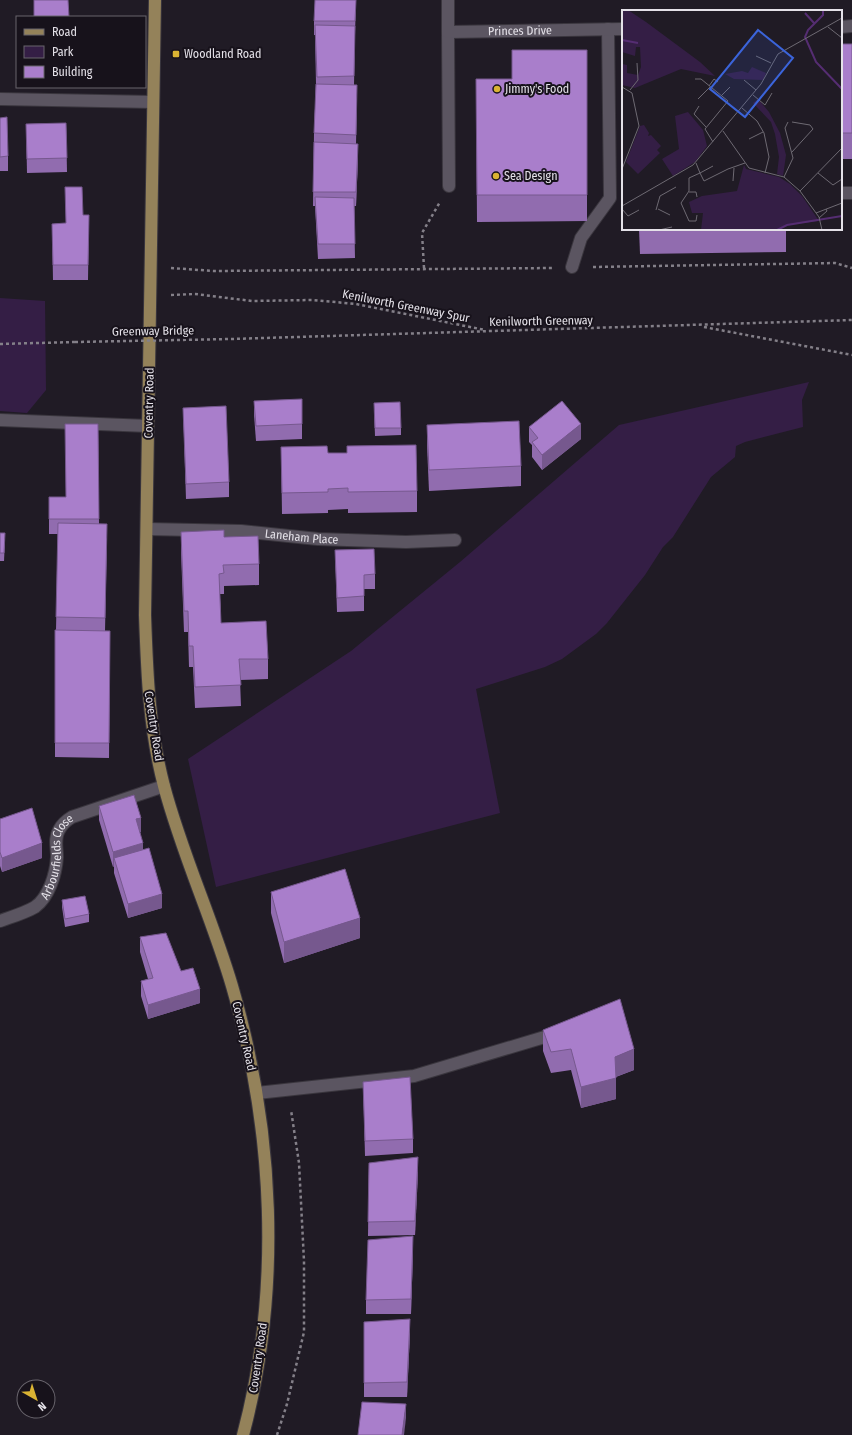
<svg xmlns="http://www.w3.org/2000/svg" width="852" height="1435" font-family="'Fira Sans Condensed',sans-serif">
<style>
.green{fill:#341e45}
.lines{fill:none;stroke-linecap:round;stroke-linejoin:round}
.lane-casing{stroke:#3a363e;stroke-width:14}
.street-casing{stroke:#3a363e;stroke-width:14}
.primary-casing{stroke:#3a363e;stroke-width:14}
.path{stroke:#848089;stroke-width:2.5;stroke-dasharray:3 3;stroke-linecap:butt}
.lane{stroke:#5b5561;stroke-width:12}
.street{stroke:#5b5561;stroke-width:12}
.primary{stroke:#94825a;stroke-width:12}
.path-bridge{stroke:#848089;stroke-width:2.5;stroke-dasharray:3 3;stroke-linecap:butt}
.wall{fill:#916caf}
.shaded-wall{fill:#76588e}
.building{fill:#a97ecb;stroke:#76588e}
.poi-dot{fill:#dab333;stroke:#17121b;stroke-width:1.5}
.labels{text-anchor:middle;stroke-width:4;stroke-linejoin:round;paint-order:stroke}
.street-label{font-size:12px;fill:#e4e1e8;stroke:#17121b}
.poi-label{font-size:12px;fill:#e4e1e8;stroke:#17121b;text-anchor:start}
.inset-river{fill:none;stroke:#552d72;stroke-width:2}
.inset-road{fill:none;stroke:#6e6a73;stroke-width:1}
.view{fill:#3b64da;fill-opacity:0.15;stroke:#3b64da;stroke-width:2}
.inset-edge{fill:none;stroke:#e4e1e8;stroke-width:2}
</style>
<rect width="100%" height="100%" fill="#201b25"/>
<g class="green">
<path d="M0,298L45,301L46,390L27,413L0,411Z"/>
<path d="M809,382L802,400L803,427L745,442L736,446L735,457L711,477L673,537L663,547L645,575L607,623L596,634L562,659L545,667L476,689L500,813L216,887L188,759L351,651L460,562L619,425Z"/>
</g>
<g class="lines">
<defs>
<g id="lane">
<path d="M448,32L449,186"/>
<path d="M841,193H852"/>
<path d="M572,267L581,238L610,198L608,29"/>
<path d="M257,1093L414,1076L558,1033"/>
</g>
<g id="street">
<path id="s1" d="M448,0V32L623,29"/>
<path d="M841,27L852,26"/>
<path d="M0,99L153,102"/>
<path d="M0,420L148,426"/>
<path id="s2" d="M147,529L241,531L318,539L406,542L455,540"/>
<path id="s3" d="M0,921C11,917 25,913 35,907C49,897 56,874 57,857C57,847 54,839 59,830C62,824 67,820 72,817L164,786"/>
</g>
<path id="primary" d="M155,0L145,615C147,673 149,729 164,786C182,854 212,918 232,986C274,1130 282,1289 243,1435"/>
</defs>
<use href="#lane" class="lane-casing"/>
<use href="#street" class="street-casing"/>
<use href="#primary" class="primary-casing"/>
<g class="path">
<path d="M593,267L835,263L852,268"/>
<path d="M171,268L214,271L552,268"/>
<path d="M424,268L422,233L440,202"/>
<path d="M171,295L195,294L252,301L313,300L356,304L485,330"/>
<path d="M704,327L852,355"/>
<path d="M231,339L852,320"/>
<path d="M0,344L75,342"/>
<path d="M277,1435L287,1404L304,1332V1261L299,1163L291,1110"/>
</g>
<use href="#lane" class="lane"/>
<use href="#street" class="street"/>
<use href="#primary" class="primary"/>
<path class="path-bridge" d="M75,342L231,339"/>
</g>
<g class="wall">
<path d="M356,0L355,35L354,85L357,100L356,144L358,159L356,206H354L355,258L318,259L315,206H313L314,133L316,84L315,35H314V21Z"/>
<rect x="841" y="44" width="11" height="115"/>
<path d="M587,50V221L477,222L476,79H512Z"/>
<path d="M0,118L8,156V171H0Z"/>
<path d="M66,123L67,172L27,173L26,124Z"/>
<path d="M83,215H89L88,280H53L52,224L66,223Z"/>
<path d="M639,229H786V252L640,254Z"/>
<path d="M254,401L302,424V439L256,441L254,415Z"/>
<path d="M183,408L229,482V497L186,499Z"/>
<path d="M374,410L401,428V435L375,436Z"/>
<path d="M98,424L99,524L107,539L105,631H110L109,758L55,757V630H56L58,534H49V497H66Z"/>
<path d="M427,425L521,466V486L429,491L427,446Z"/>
<path d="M529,427L581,439L542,470L532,457V445L529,442Z"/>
<path d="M281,447L328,453L417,491V512L348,513V509L328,510V513L282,514Z"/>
<path d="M181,532L224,537L259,564V585L224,586V594H220L221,623L268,659V679L240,680L241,706L195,708L193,667H189L188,632H184L181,552Z"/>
<path d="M0,533L5,540L4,561H0Z"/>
<path d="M335,550L375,574V589H364V611L337,612Z"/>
<path d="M99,806L141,832H140L143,850L162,908L128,918L114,873V866L113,867L99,820Z"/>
<path d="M0,819L42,858L2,872L0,866Z"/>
<path d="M271,892L360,938L284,963L271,913Z"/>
<path d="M62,900L89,914V922L65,927L62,907Z"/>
<path d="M140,937L181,971L200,1003L148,1019L141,996V981L148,979L140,952Z"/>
<path d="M543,1030L634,1070L616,1077V1099L581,1108L571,1070L551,1073L543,1051Z"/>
<path d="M363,1082L413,1139V1153L365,1156Z"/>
<path d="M369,1163L418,1172L415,1235L368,1236Z"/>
<path d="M413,1251L411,1314H366V1300Z"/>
<path d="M364,1322L410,1333L407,1397H364Z"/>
</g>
<g class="shaded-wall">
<path d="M358,144V159L356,206V192Z"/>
<path d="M581,424V439L542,470V455Z"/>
<path d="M141,818V832L136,834V819Z"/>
<path d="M42,843V858L2,872V858Z"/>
<path d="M143,843V858H114V866L113,867V852Z"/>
<path d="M162,894V908L128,918V904Z"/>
<path d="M360,918V938L284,963V942Z"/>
<path d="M200,989V1003L148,1019V1005Z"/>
<path d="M634,1049V1070L615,1077V1057Z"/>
<path d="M616,1078V1099L581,1108V1087Z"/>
<path d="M418,1157V1172L415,1235V1221Z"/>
<path d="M413,1236V1251L411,1314V1299Z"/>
<path d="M410,1319V1333L407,1397V1382Z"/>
<path d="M406,1404V1418L404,1435H402Z"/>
</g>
<g class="building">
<path d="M34,0H68L69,17H34Z"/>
<path d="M315,0H356L355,21H314Z"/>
<path d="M315,25L355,26L354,76L317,77Z"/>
<rect x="841" y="44" width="11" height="89"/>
<path d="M512,50H587V195H477L476,79H512Z"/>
<path d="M316,84L357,85L356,135L314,133Z"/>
<path d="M7,117L8,156L0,157V118Z"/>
<path d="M66,123L67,158L27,159L26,124Z"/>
<path d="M314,142L358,144L356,192H313Z"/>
<path d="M65,187H82L83,215H89L88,265H53L52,224L66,223Z"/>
<path d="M315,197L354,198L355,244H318Z"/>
<path d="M302,399V424L256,426L254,401Z"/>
<path d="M562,401L581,424L542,455L532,442L538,438L529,427Z"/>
<path d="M400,402L401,428H375L374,403Z"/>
<path d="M226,406L229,482L186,484L183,408Z"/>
<path d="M519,421L521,466L429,470L427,425Z"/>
<path d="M65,424H98L99,519H49V497H66Z"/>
<path d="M416,445L417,491L348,492V488L328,489V492L282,493L281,447L327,446L328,453H347V446Z"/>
<path d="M58,523L107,524L105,618L56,617Z"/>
<path d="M224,530V537L258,536L259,564L223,565L224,573L219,574L221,623L266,621L268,659H239L241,685L195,687L193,646H189L188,611H184L181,532Z"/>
<path d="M0,533H5L4,553H0Z"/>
<path d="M374,549L375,574L364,575V596L337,598L335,550Z"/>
<path d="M55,630L110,631L109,743H55Z"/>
<path d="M134,795L141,818L136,819L143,843L113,852L99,806Z"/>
<path d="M32,808L42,843L2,858L0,852V819Z"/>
<path d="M149,848L162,894L128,904L114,858Z"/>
<path d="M345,869L360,918L284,942L271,892Z"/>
<path d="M85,896L89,914L65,919L62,900Z"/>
<path d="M166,933L181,971L193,968L200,989L148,1005L141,981L153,978L140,937Z"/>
<path d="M620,999L634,1049L615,1057L616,1078L581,1087L571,1049L551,1052L543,1030Z"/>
<path d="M410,1077L413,1139L365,1141L363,1082Z"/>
<path d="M418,1157L415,1221L368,1222L369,1163Z"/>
<path d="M413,1236L411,1299L366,1300L368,1240Z"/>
<path d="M410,1319L407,1382L364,1383V1322Z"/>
<path d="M362,1402L406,1404L402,1435H358Z"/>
</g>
<g class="poi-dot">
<rect x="172" y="50" width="8" height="8" rx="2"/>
<circle cx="497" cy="89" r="4"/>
<circle cx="496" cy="176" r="4"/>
</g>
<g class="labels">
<g class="street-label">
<text dy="4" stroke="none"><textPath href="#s1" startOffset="104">Princes Drive</textPath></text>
<text transform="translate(406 306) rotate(11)" y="4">Kenilworth Greenway Spur</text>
<text transform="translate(541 321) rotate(-1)" y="4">Kenilworth Greenway</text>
<text transform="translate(153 331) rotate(-1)" y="4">Greenway Bridge</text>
<text transform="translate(149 403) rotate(-89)" y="4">Coventry Road</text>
<text dy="4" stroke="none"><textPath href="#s2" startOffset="155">Laneham Place</textPath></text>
<text transform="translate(154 726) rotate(81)" y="4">Coventry Road</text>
<text dy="4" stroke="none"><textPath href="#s3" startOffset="95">Arbourfields Close</textPath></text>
<text transform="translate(244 1036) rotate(77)" y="4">Coventry Road</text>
<text transform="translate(258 1358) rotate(-82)" y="4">Coventry Road</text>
</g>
<g class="poi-label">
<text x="184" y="58">Woodland Road</text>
<text x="505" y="93">Jimmy's Food</text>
<text x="504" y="180">Sea Design</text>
</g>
</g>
<g transform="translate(622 10)">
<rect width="220" height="220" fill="#201b25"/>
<path d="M0,0H6L24,12L78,52L93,66L59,59L13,78L0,75V54L5,55V63L16,65L19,57L18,37H14L13,46L0,42ZM130,57L144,63L141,70L112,69L103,64L120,61L126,63ZM136,89L147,102L158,123L164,145L161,166L155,164L157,147L153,124L149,112L131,93ZM66,102L81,120L85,136L73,152L51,166L40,149L57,139L53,106ZM22,115L27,123L26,126L29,125L39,136L35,140L38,143L16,164L4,152L18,116ZM122,155L124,159L157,167L168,174L180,186L197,211L164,215L153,220H79L81,203H70L67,192L80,186L115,181Z" fill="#341e45"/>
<path class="inset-river" d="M201,0V5L186,20L183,27L194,52L220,79M183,3L192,13M0,30L16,33M155,220L165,215L220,206"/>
<path class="inset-road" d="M206,17L220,28M134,46L149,53M73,69H79L106,91L83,119L91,132M122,70L134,80M87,76L92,69L96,72M0,77L10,83L17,116L0,159M8,80L16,70L15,53M131,85L143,95L150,83M99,86L108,77M76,89L88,77M77,96L72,104L84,117M120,98L135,111L142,123L147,147L143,163M101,121L127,158L162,167L178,181L197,207L200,220M127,129L141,122M170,142L191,119L188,115L170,112M74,153L78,163L67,168V181L59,193L67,211H74L75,205M91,156L78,163L82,171L106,159L123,153M196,163L211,175L220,169M162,167L171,148L163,118L166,112M111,171L112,158M178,181L220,138M67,182H74L75,187M0,196L71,155L139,74L156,44L220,8M0,199L6,206L17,200M36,199L48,205M34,200L38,186L54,177M194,203L220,193M197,208L205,201L204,199M37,220L50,217"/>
<path class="view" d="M136,20L171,48L123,107L88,79Z"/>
<rect width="220" height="220" class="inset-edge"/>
</g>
<rect x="16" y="16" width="130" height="72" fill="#17121b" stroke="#69656d"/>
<rect x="24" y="29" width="20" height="6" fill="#94825a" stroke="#69656d"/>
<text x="52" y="36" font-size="12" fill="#e4e1e8">Road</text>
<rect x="24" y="46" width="20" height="12" fill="#341e45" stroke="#69656d"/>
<text x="52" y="56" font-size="12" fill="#e4e1e8">Park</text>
<rect x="24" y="66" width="20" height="12" fill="#a97ecb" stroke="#69656d"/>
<text x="52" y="76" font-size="12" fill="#e4e1e8">Building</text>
<g transform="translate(36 1399) rotate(141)"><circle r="19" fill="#17121b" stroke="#69656d"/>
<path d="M0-3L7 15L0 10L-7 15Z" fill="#dab333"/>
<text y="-6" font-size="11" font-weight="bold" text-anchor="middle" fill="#e4e1e8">N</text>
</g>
</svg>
